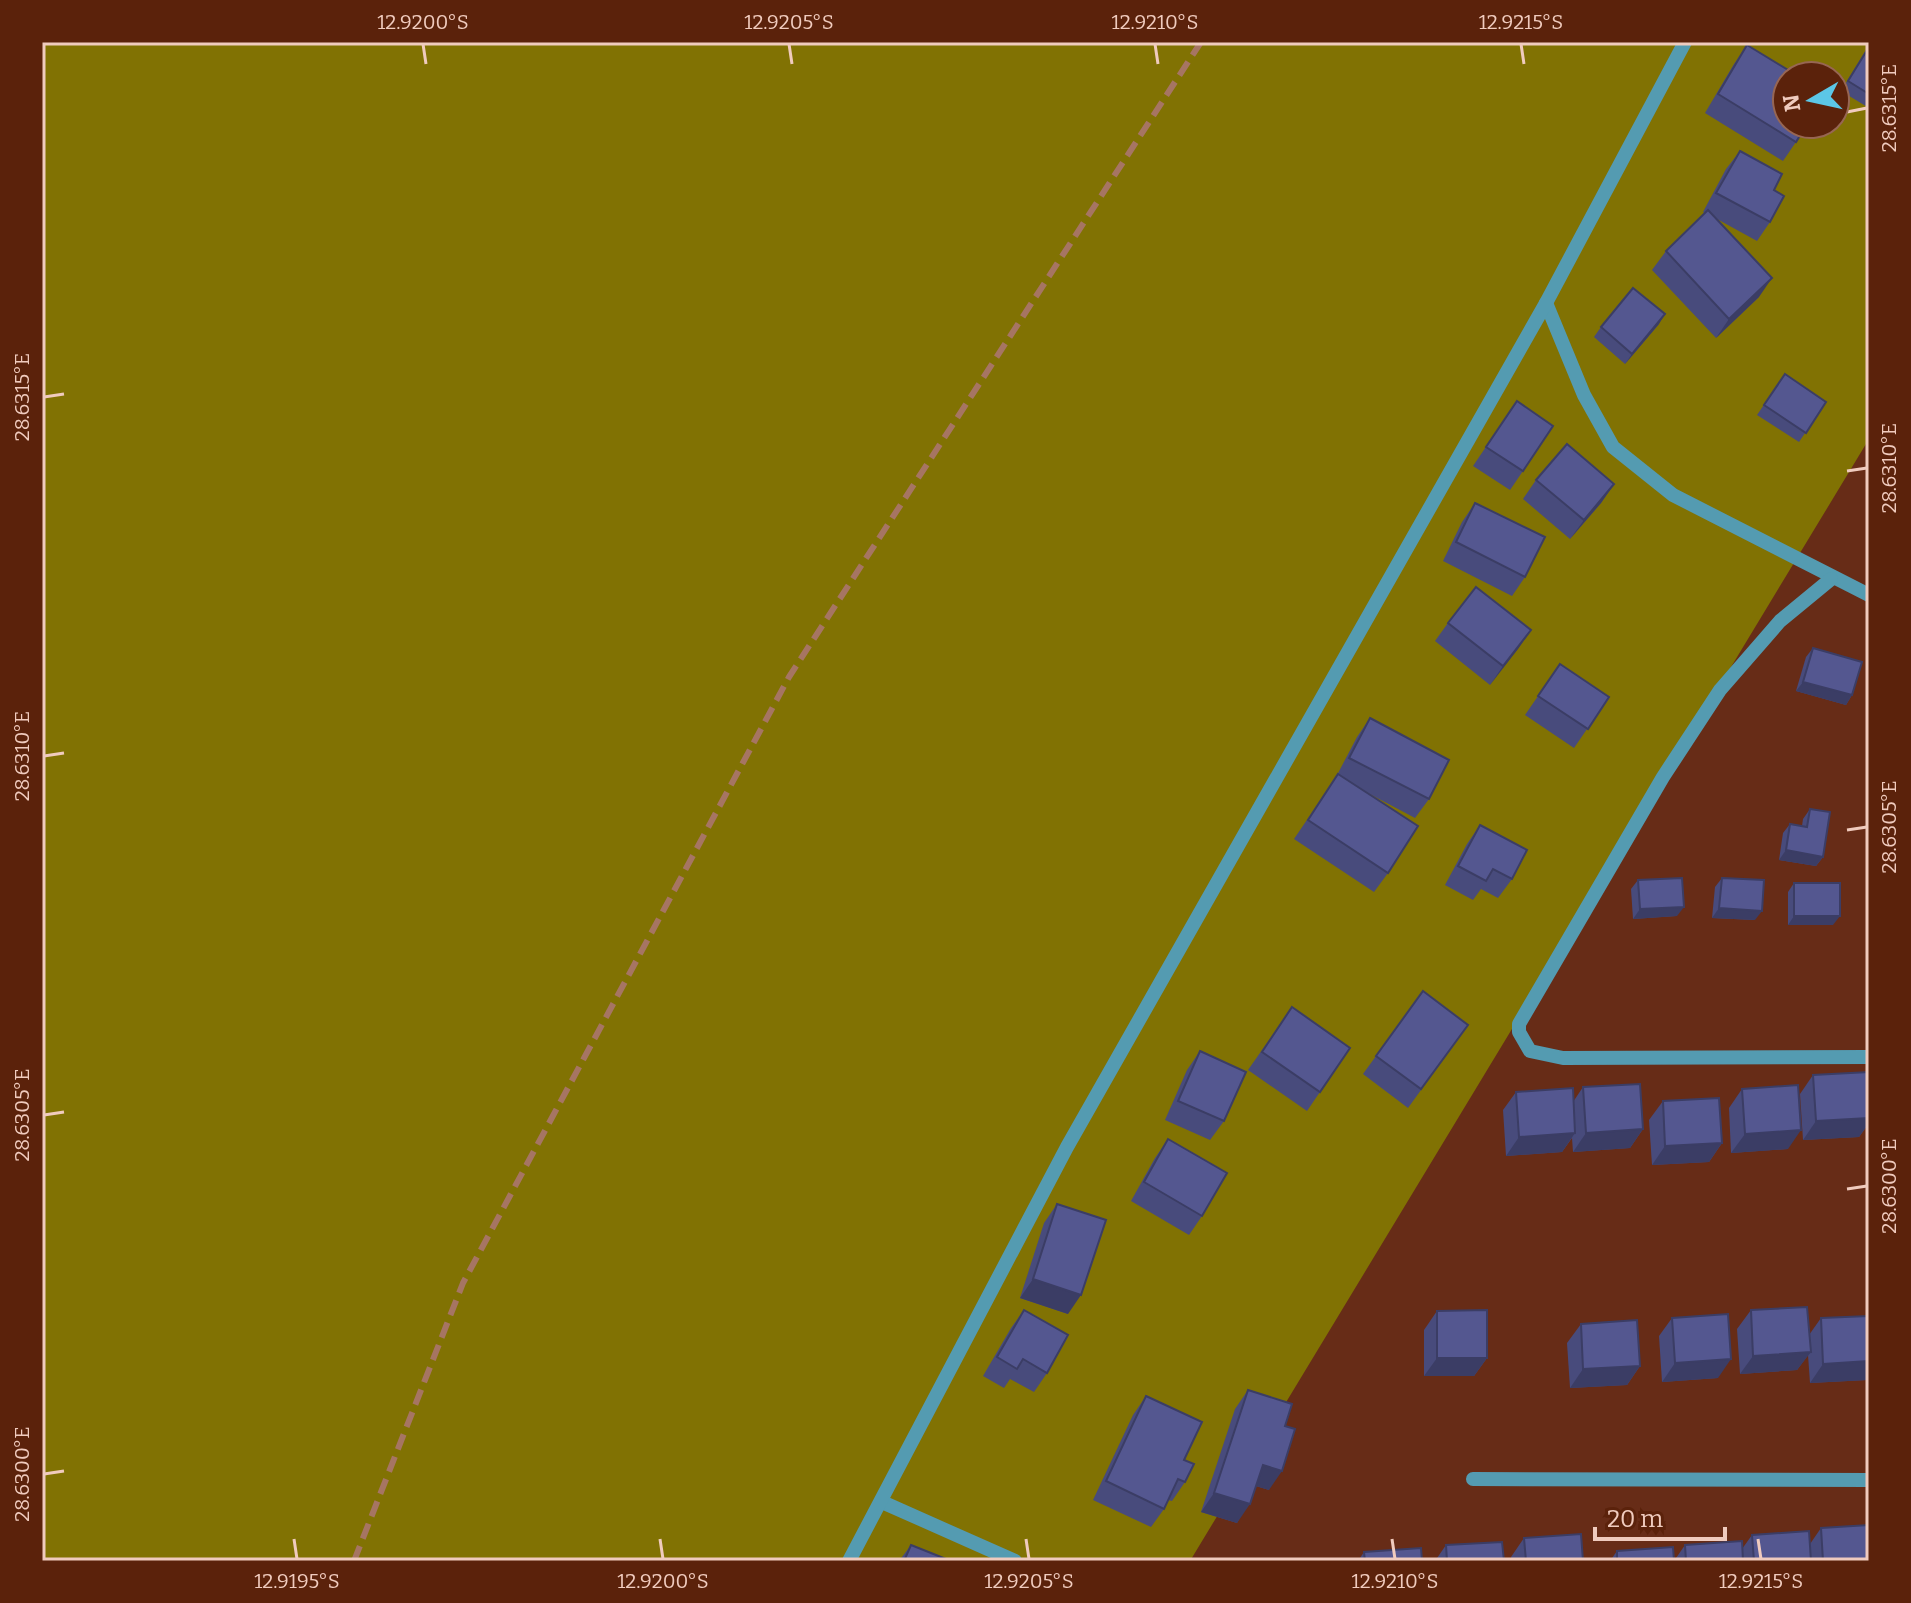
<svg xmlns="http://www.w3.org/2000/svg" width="1911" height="1603" font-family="Bitter,serif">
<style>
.forest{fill:#817203;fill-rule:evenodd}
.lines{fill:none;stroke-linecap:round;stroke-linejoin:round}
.minor{stroke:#549bb1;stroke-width:14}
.rail{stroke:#a67563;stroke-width:6;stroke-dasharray:16 8;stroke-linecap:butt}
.wall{fill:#484b7c}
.shaded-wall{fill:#3b3d65}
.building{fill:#545790;stroke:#3b3d65;stroke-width:2}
.ticks{fill:none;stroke:#f0cbbe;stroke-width:3}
.neatline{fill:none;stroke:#f0cbbe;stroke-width:3}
.ticks-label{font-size:20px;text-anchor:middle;fill:#f0cbbe}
</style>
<rect width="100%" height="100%" fill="#672c17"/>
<path class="forest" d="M42,42H1869V439L1190,1561H42ZM1787,76H1835V124H1787Z"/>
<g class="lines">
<g class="minor">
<path d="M1546,303L1584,395L1613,447L1673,495L1869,595"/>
<path d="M1831,579L1780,621L1720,690L1663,777L1519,1024V1032L1530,1051L1563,1058L1869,1057"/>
<path d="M1473,1479L1869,1480"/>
<path d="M882,1502L1015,1561"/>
<path d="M849,1561L1067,1147L1546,303L1685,42"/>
</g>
<path class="rail" d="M354,1561L463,1283L789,677L1201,42"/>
</g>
<g class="wall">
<path d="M1747,45L1796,142L1783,161L1705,113L1734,64Z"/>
<path d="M1869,45V108L1841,91Z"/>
<path d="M1740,151L1774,190L1770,222L1757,241L1717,219L1759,297L1716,338L1652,270L1666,251L1705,213L1703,212L1726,169Z"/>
<path d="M1659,324L1625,364L1594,337L1601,327Z"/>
<path d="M1785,374L1826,402L1799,442L1757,415Z"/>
<path d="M1517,401L1523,471L1510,490L1473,466Z"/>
<path d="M1536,480L1614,484L1601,503L1570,539L1523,499Z"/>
<path d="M1475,503L1525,577L1512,596L1443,561L1462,522Z"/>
<path d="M1448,623L1531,630L1490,685L1435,641Z"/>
<path d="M1813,648L1852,695L1846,705L1796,691L1806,657Z"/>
<path d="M1560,664L1609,697L1574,748L1525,715Z"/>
<path d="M1370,718L1429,799L1415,818L1364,791L1388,873L1374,892L1294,839L1336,777L1357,737Z"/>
<path d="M1810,809L1823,857L1816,866L1779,860L1783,833L1790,824L1802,826L1803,819Z"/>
<path d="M1480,825L1512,879L1498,898L1481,889L1473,900L1445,885L1467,844Z"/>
<path d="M1722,878L1755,920L1712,918L1715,887Z"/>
<path d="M1638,880L1677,916L1633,919L1631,889Z"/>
<path d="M1794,883L1833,925H1788V892Z"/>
<path d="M1423,991L1468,1025L1408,1108L1363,1074Z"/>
<path d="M1292,1007L1350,1048L1307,1111L1248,1070Z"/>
<path d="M1200,1051L1224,1121L1210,1140L1165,1120L1187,1070Z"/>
<path d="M1869,1072V1123L1859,1137L1803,1140L1800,1094L1813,1075Z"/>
<path d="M1583,1087L1643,1129L1630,1148L1573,1152L1572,1138L1562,1152L1506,1156L1503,1110L1516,1092L1573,1102Z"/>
<path d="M1742,1089L1788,1149L1731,1153L1729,1108Z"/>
<path d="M1663,1101L1722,1143L1709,1162L1652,1165L1649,1120Z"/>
<path d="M1168,1139L1202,1216L1189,1235L1131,1201L1155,1158Z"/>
<path d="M1057,1204L1068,1314L1020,1298L1044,1223Z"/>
<path d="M1024,1310L1047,1373L1034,1392L1010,1379L1004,1388L983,1376L1011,1328Z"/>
<path d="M1751,1310L1809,1335L1821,1318L1869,1316V1377L1867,1380L1810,1383L1808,1355L1797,1370L1740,1374L1737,1329Z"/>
<path d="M1437,1311L1487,1358L1474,1376H1424V1330Z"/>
<path d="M1672,1318L1718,1378L1662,1382L1659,1336Z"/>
<path d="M1581,1324L1640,1366L1627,1385L1570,1388L1567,1343Z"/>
<path d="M1248,1390L1285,1426L1269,1490L1256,1486L1237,1523L1201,1512L1235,1409Z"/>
<path d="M1146,1396L1184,1460L1185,1482L1172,1501L1168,1500L1164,1509L1151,1527L1093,1500L1133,1415Z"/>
<path d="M1821,1528L1869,1561H1674L1685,1545L1742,1549L1752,1535L1810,1544Z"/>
<path d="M1524,1538L1583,1561H1512L1511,1557Z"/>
<path d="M911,1545L951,1561H899Z"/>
<path d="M1446,1545L1504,1561H1435Z"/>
<path d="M1617,1551L1674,1561H1610Z"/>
<path d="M1364,1552L1422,1561H1358Z"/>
</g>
<g class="shaded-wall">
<path d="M1772,278L1759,297L1716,338L1729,319Z"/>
<path d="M1665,314L1659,324L1625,364L1632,354Z"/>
<path d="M1614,484L1601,503L1570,539L1584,520Z"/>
<path d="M1531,630L1518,649L1490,685L1503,666Z"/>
<path d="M1803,682L1852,695L1846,705L1796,691Z"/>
<path d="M1786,850L1823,857L1816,866L1779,860Z"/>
<path d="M1684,907L1677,916L1633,919L1640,909Z"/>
<path d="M1719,908L1762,911L1755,920L1712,918Z"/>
<path d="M1794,916H1840L1833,925H1788Z"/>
<path d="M1869,1118V1123L1859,1137L1803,1140L1816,1121Z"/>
<path d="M1643,1129L1630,1148L1573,1152L1586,1133Z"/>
<path d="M1801,1130L1788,1149L1731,1153L1745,1134Z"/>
<path d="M1575,1133L1562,1152L1506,1156L1519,1137Z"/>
<path d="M1722,1143L1709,1162L1652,1165L1665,1146Z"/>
<path d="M1033,1279L1081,1295L1068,1314L1020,1298Z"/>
<path d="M1811,1352L1797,1370L1740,1374L1753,1356Z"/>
<path d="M1437,1358H1487L1474,1376H1424Z"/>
<path d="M1731,1359L1718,1378L1662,1382L1675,1363Z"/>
<path d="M1869,1361V1377L1867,1380L1810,1383L1823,1364Z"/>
<path d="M1640,1366L1627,1385L1570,1388L1583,1369Z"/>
<path d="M1263,1465L1282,1471L1269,1490L1249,1484Z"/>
<path d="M1214,1493L1250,1504L1237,1523L1201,1512Z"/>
</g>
<g class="building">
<path d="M1747,45L1798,76H1787V124H1807L1796,142L1718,94Z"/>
<path d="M1869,47V94L1848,81Z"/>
<path d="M1740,151L1782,174L1774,190L1784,196L1770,222L1716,193Z"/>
<path d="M1708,210L1772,278L1729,319L1666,251Z"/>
<path d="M1633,288L1665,314L1632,354L1601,327Z"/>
<path d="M1785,374L1826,402L1806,433L1764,405Z"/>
<path d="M1517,401L1553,426L1523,471L1486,447Z"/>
<path d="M1567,444L1614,484L1584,520L1536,480Z"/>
<path d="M1475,503L1545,537L1525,577L1456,542Z"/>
<path d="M1476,587L1531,630L1503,666L1448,623Z"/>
<path d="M1813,648L1862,662L1852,695L1803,682Z"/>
<path d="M1560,664L1609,697L1588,729L1538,696Z"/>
<path d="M1370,718L1449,760L1429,799L1349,758Z"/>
<path d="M1338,774L1418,826L1388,873L1308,820Z"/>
<path d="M1810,809L1830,812L1823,857L1786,850L1790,824L1807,827Z"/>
<path d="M1480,825L1527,850L1512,879L1493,869L1486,881L1458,866Z"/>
<path d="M1682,878L1684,907L1640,909L1638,880Z"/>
<path d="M1722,878L1764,880L1762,911L1719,908Z"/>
<rect x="1794" y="883" width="46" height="33"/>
<path d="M1423,991L1468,1025L1421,1089L1376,1056Z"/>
<path d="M1292,1007L1350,1048L1320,1092L1262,1052Z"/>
<path d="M1200,1051L1246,1072L1224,1121L1178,1101Z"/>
<path d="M1869,1072V1118L1816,1121L1813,1075Z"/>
<path d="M1640,1084L1643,1129L1586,1133L1583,1087Z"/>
<path d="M1798,1085L1801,1130L1745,1134L1742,1089Z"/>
<path d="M1573,1088L1575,1133L1519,1137L1516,1092Z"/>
<path d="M1719,1098L1722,1143L1665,1146L1663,1101Z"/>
<path d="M1168,1139L1227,1173L1202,1216L1144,1182Z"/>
<path d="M1057,1204L1106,1220L1081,1295L1033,1279Z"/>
<path d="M1807,1307L1811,1352L1753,1356L1751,1310Z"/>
<path d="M1024,1310L1068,1335L1047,1373L1023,1359L1017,1369L997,1357Z"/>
<path d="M1487,1310V1358H1437V1311Z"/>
<path d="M1728,1314L1731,1359L1675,1363L1672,1318Z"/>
<path d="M1869,1316V1361L1823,1364L1821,1318Z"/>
<path d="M1637,1320L1640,1366L1583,1369L1581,1324Z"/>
<path d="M1248,1390L1292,1404L1285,1426L1295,1429L1282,1471L1263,1465L1250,1504L1214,1493Z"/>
<path d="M1146,1396L1202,1422L1184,1460L1194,1464L1185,1482L1178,1479L1164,1509L1106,1481Z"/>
<path d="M1869,1525V1561H1823L1821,1528Z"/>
<path d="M1809,1531L1811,1561H1754L1752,1535Z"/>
<path d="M1581,1534L1583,1561H1526L1524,1538Z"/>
<path d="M1742,1541L1743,1561H1686L1685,1545Z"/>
<path d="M1502,1542L1504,1561H1447L1446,1545Z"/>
<path d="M911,1545L951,1561H904Z"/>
<path d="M1673,1547L1674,1561H1617V1551Z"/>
<path d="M1421,1548L1422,1561H1365L1364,1552Z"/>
</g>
<path class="ticks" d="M423,44L426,64M789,44L792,64M1155,44L1158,64M1521,44L1524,64M1847,112L1867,108M44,397L64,394M1847,471L1867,468M44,756L64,753M1847,830L1867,827M44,1115L64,1112M1847,1189L1867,1186M44,1474L64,1471M294,1539L297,1559M660,1539L663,1559M1026,1539L1029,1559M1392,1539L1395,1559M1758,1539L1761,1559"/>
<rect width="1911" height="1603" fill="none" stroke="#5b220b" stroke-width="88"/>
<g transform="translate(1811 100) rotate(261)"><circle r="38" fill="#5b220b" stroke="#976653" stroke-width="2"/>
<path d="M0-6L14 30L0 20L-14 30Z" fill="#5cc7e7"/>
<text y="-12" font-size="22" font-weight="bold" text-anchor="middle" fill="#f0cbbe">N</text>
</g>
<path d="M1595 1527v12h130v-12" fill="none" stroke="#f0cbbe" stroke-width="4"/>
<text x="1607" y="1527" font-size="24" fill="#f0cbbe" stroke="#5b220b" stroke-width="6" paint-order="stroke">20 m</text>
<rect x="44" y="44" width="1823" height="1515" class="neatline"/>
<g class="ticks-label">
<text x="423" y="29">12.9200°S</text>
<text x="789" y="29">12.9205°S</text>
<text x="1155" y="29">12.9210°S</text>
<text x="1521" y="29">12.9215°S</text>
<text transform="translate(1889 108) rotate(-90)" y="7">28.6315°E</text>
<text transform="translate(22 397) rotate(-90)" y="7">28.6315°E</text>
<text transform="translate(1889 468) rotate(-90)" y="7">28.6310°E</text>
<text transform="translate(22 756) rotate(-90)" y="7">28.6310°E</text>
<text transform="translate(1889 827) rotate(-90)" y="7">28.6305°E</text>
<text transform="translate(22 1115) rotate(-90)" y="7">28.6305°E</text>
<text transform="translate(1889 1186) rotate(-90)" y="7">28.6300°E</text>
<text transform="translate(22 1474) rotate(-90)" y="7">28.6300°E</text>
<text x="297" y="1588">12.9195°S</text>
<text x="663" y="1588">12.9200°S</text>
<text x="1029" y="1588">12.9205°S</text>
<text x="1395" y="1588">12.9210°S</text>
<text x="1761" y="1588">12.9215°S</text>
</g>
</svg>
